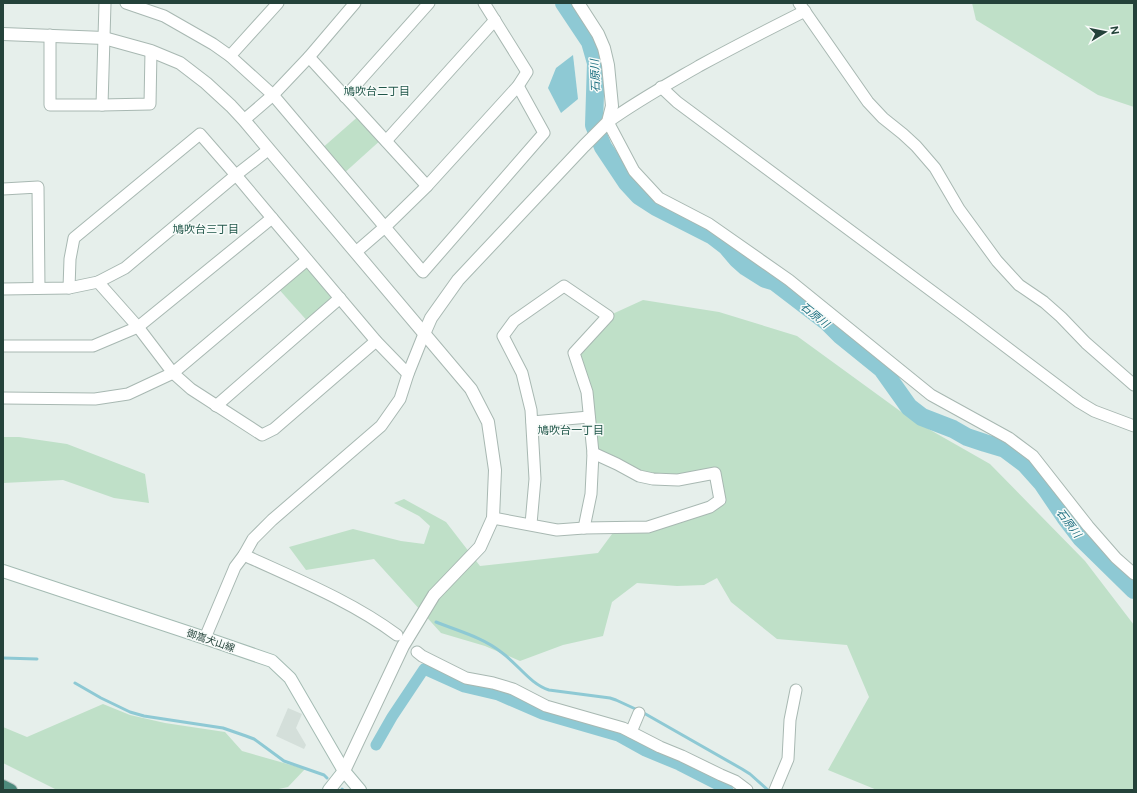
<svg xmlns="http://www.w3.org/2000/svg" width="1137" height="793" font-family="Figtree,'Noto Sans JP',sans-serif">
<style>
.built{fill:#d4dfda}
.green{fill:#bfe0c8}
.water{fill:#8ec9d4}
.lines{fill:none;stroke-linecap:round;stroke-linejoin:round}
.stream{stroke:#8ec9d4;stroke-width:3}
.canal{stroke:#8ec9d4;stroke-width:11}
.river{stroke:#8ec9d4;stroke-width:18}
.minor-casing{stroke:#a8b8b2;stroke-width:13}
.tertiary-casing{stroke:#a8b8b2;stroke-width:14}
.secondary-casing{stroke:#a4bbb3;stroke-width:14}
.trunk-casing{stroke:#c2cac8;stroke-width:14}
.minor{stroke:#fff;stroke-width:11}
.tertiary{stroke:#fff;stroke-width:12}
.secondary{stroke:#fff;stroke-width:12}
.trunk{stroke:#4c8a7c;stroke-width:12}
.labels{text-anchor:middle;stroke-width:3;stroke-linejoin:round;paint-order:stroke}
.street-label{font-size:10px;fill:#24423a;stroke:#f7fbf9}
.water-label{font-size:11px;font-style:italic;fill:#1c6f80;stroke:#f7fbf9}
.neighbourhood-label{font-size:11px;fill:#1f5548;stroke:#f7fbf9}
</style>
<rect width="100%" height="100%" fill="#e6efeb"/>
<path class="built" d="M288,708L302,714L296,728L306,745L304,749L276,736Z"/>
<g class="green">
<path d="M972,3H1134V107L1098,95L976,20Z"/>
<path d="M361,114L383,138L342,175L320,150Z"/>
<path d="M307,260L340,298L310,324L276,286Z"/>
<path d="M643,300L719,312L797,336L911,419L990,464L1085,561L1134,625V790H877L828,770L869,697L847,645L777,639L731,602L717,578L704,585L677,586L637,583L612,602L603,636L563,645L520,661L485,646L441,633L374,559L306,570L289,547L353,529L401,541L424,544L430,526L419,516L394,503L404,499L446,522L480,566L598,553L615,530L648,529L722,500L715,473L653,479L593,453L587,393L574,353L608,316Z"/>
<path d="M3,437H19L67,444L145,474L149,503L114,498L63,480L3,483Z"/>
<path d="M103,704L130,715L165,723L225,732L242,751L305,769L288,787L274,790H57L3,763V727L27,737Z"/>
</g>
<path class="water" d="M573,55L578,99L561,113L548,88L556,68Z"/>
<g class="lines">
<g class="stream">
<path d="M436,622C458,631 482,637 501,652C518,664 530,684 549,690L610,698L616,700L642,712L742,769L750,774L768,790"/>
<path d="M3,658L37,659"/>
<path d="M75,683L101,698L130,712L144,716L223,728L246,736L254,739L284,761L324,775L327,778"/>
<path d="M342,789L343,790"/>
</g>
<path class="canal" d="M376,745L392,717L424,669L464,687L498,695L542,714L618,736L645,751L679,765L728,790"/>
<path class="river" d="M564,3L590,42L596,63L594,125L603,147L627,183L639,196L656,207L713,236L726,246L737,259L746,267L765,279L775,282L826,321L840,335L882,369L909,407L922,417L953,429L967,437L985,443L1005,449L1025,464L1042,483L1065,517L1081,538L1134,590"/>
<defs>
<g id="minor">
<path d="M126,3L164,16L213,44L230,56L273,95L423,272L544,133L518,86"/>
<path d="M799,3L868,102L883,118L903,134L916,146L935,168L959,209L997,261L1019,285L1044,302L1061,317L1086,343L1134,385"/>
<path d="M805,11C769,29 734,47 699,66C668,84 637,101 608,122L634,171L659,198L709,224L789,280L931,395L1009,438L1033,456L1088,526L1116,558L1134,574"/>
<path d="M50,35V105H102L105,3"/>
<path d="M230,56L278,3"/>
<path d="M309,57L427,186"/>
<path d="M661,87L677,102L968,318L1079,402L1094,411L1134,426"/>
<path d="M345,97L429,3"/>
<path d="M102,105L150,104L151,51"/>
<path d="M244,120L273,95L309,57L355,3"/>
<path d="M386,141L495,20"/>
<path d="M3,189L38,187L39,288"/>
<path d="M356,252L386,226L427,186L518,86L527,72L484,3"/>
<path d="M98,282L138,327L173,373L191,389L262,435L274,429L376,341"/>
<path d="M69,288L70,259L74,238L200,134L241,181L272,218L376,341L408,374"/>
<path d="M3,289L69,288L98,282L125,268L236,175L268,150"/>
<path d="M3,346H93L138,327L272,218"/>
<path d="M3,398L95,399L128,394L173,373L307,260"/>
<path d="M216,406L340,298"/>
<path d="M532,422L589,417"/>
<path d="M493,518L557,530L584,528L648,527L710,507L720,500L715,473L678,480L653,479L639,476L617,464L593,453"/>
<path d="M531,524L535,479L531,410L522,373L503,336L514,321L564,286L608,316L574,353L587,392L593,453L591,494L584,528"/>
<path d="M244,555C296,579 351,601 397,635"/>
<path d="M205,638L235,567L244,555L253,539L272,520L381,426L400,399L408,374L424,334"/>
<path d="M417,652L422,656L466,678L493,683L513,689L546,706L623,728L660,747L682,756L721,775L735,781L747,790"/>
<path d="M631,732L639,713"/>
<path d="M775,790L788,759L790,720L796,690"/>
</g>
<g id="tertiary">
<path d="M3,34L104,38L151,51L180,63L206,83L231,106L244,120L471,389L488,422L495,470L493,518L480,547L434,595L403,646L344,771"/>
<path d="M424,334L431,318L458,280L584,146L608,122L612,106L608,65L604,48L598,34L578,3"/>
</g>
<g id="secondary">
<path d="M3,571L205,638L272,661L290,678L344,771L360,790"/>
<path d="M329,790L344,771"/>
</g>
<path id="trunk" d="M3,786L11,790"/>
</defs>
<use href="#minor" class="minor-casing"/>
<use href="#tertiary" class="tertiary-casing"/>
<use href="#secondary" class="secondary-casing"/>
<use href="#trunk" class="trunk-casing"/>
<use href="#minor" class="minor"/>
<use href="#tertiary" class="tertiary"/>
<use href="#secondary" class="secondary"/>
<use href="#trunk" class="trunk"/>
</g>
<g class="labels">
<g class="street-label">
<text transform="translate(211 640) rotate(19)" y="4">御嵩犬山線</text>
</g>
<g class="water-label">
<text transform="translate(595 76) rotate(-92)" y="4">石原川</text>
<text transform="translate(815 315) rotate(39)" y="4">石原川</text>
<text transform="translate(1069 523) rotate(53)" y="4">石原川</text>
</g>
<g class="neighbourhood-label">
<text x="377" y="95">鳩吹台二丁目</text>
<text x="206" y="233">鳩吹台三丁目</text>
<text x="571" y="434">鳩吹台一丁目</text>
</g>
</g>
<rect width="1137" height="793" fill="none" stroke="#24423a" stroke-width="8"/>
<g transform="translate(1105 32) rotate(80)" stroke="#f7fbf9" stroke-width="3" paint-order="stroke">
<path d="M0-3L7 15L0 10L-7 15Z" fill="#24423a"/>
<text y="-6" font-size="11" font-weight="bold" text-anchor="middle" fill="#24423a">N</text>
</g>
</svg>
